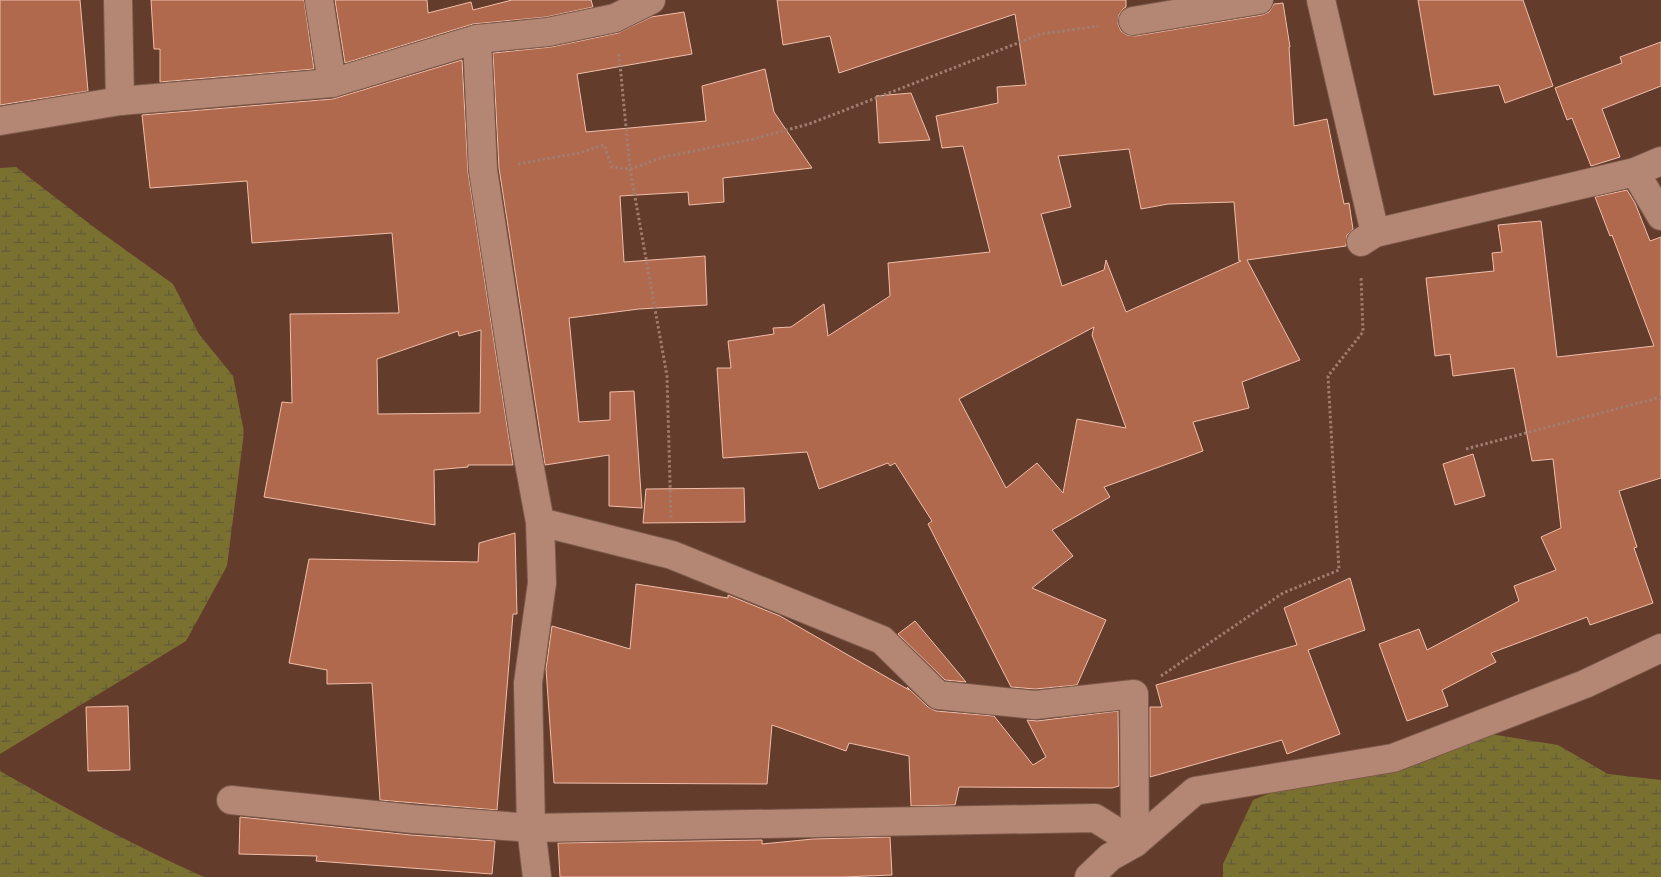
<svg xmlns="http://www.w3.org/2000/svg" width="1661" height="877" font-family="Overpass,sans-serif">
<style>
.wetland{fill:url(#wetland-marsh)}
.building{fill:#b1694d;stroke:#efbeab;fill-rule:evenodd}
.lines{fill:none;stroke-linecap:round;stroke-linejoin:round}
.minor-casing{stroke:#7b594a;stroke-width:30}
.path{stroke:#a07d6f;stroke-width:3;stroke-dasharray:2.5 2.5;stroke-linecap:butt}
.minor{stroke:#b48674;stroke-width:28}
</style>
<defs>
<pattern id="wetland-marsh" width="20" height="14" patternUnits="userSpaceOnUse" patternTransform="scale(1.25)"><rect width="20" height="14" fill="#7a7130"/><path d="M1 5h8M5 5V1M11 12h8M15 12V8" fill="none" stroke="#635b39"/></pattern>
</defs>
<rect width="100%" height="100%" fill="#643c2c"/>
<g class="wetland">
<path d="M16,167L95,228L173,284L199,334L233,376L244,432L227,566L186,641L0,754V168Z"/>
<path d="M1471,731L1558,745L1608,774L1661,780V877H1223V864L1253,800L1378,750Z"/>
<path d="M0,771C67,809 134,846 204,877H0Z"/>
</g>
<g class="building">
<path d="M0,0H80L88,91L0,105Z"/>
<path d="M151,0H304L314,69L160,82V49H154Z"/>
<path d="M335,0H427L428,13L471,2L473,10L512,0H591L593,7L546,17L473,24L345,63Z"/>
<path d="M777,0H1126V7L1123,9L1119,15L1118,24L1121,31L1127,35L1135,36L1262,15L1269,12L1274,4L1283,3L1290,47H1289L1294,126L1327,119L1344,204L1349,203L1353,229L1347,235L1346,246L1247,260L1300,360L1242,382L1249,408L1193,422L1203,451L1104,487L1110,497L1052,530L1073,556L1032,588L1106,620L1077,685L1035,689L1011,687L928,524L932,521L895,463L890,466L888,463L819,489L807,452L723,458L717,368H731L728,341L774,334L773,328L791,327L824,304L828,336L890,296L888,263L990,252L963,146L942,148L936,116L998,103L997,87L1026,85L1015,14L839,73L830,36L783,45ZM1129,149L1141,209L1168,204L1234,202L1239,261H1241L1126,312L1106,260L1104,270L1062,286L1041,214L1071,207L1058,156ZM1094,327L1092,335L1126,428L1077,419L1063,493L1037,463L1006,488L959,399Z"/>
<path d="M1418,0H1523L1553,86L1505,103L1499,85L1434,95Z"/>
<path d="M684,12L692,54L577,74L586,132L706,121L702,86L765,69L774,112L812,168L723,178L724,202L689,205L688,192L620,196L624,262L705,256L707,305L639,309L569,318L579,422L610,420V392L634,391L642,508L609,506V455L545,465L499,168L493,53L551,47L618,33L651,17Z"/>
<path d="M1661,42V86L1602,109L1620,157L1591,166L1572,118L1567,120L1555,88L1622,63L1620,57Z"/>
<path d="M462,60L468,172L513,465H468V467L434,470L435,525L264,497L282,402L292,403L290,314L399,313L392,233L252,243L247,181L150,188L142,115L333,99ZM481,330L480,413L378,414L377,359L458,331L459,336Z"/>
<path d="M911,93L930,140L879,143L876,96Z"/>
<path d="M1627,190L1635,203L1650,241L1661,237V478L1619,491L1637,547L1634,548L1653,603L1590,625L1587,617L1491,653L1496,662L1442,690L1448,706L1407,721L1379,644L1419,629L1427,650L1519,601L1514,586L1556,570L1541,537L1561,528L1553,459L1532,461L1514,368L1453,376L1450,354L1435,356L1426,278L1494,271L1492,253L1502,252L1498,225L1541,221L1557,357L1654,346L1612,235L1610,236L1595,197Z"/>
<path d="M1473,454L1485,496L1455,505L1443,464Z"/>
<path d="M744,488L745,522L643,523L646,489Z"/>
<path d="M515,533L517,614H513L497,810L380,800L372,683L327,684V670L289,663L309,559L478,562L479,543Z"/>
<path d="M1350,578L1365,630L1308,650L1340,734L1287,754L1282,740L1150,777V707H1162L1156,685L1297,645L1284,608Z"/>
<path d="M636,584L728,598V595L780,616L909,690L907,687L928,707L936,711L994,716L1033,765L1046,757L1027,720L1037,721L1118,711L1119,786L1112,788L959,787L955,805L911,806L909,756L849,743L846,751L772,725L767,784L554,783L546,669L552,626L630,649Z"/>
<path d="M915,621L966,682L945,680L898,634Z"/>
<path d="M128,706L130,770L88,771L86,707Z"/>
<path d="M240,817L411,835L495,841L492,874L316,861L317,856L239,854Z"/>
<path d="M890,837L892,875L842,877H560L558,843L762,840V844L813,839Z"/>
</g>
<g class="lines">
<defs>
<g id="minor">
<path d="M118,0L120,101"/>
<path d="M319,0L332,83"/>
<path d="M1321,0L1375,233"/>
<path d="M1133,21L1259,0"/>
<path d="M477,39L483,170L524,436L540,522L542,583L528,683L531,828L537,877"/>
<path d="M0,121L120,101L332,83L477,39L548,32L615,18L651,0"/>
<path d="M1635,172L1661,216"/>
<path d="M1361,242L1375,233L1635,172L1661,161"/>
<path d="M540,522L672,555L882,640L938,695L1035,705L1134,694L1135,843L1110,857L1089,877"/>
<path d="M231,800L413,819L531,828L1095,818L1135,843L1195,791L1393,758L1585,684L1661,648"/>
</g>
</defs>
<use href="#minor" class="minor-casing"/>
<g class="path">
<path d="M619,54L630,169L667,376L671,519"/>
<path d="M518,164L579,153L604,145L612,167L630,169L664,157L753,139L809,124L1041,34L1098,26"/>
<path d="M1466,449L1661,397"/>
<path d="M1161,676L1283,593L1339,570L1328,376L1363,332L1361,276"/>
</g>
<use href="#minor" class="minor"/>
</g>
</svg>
